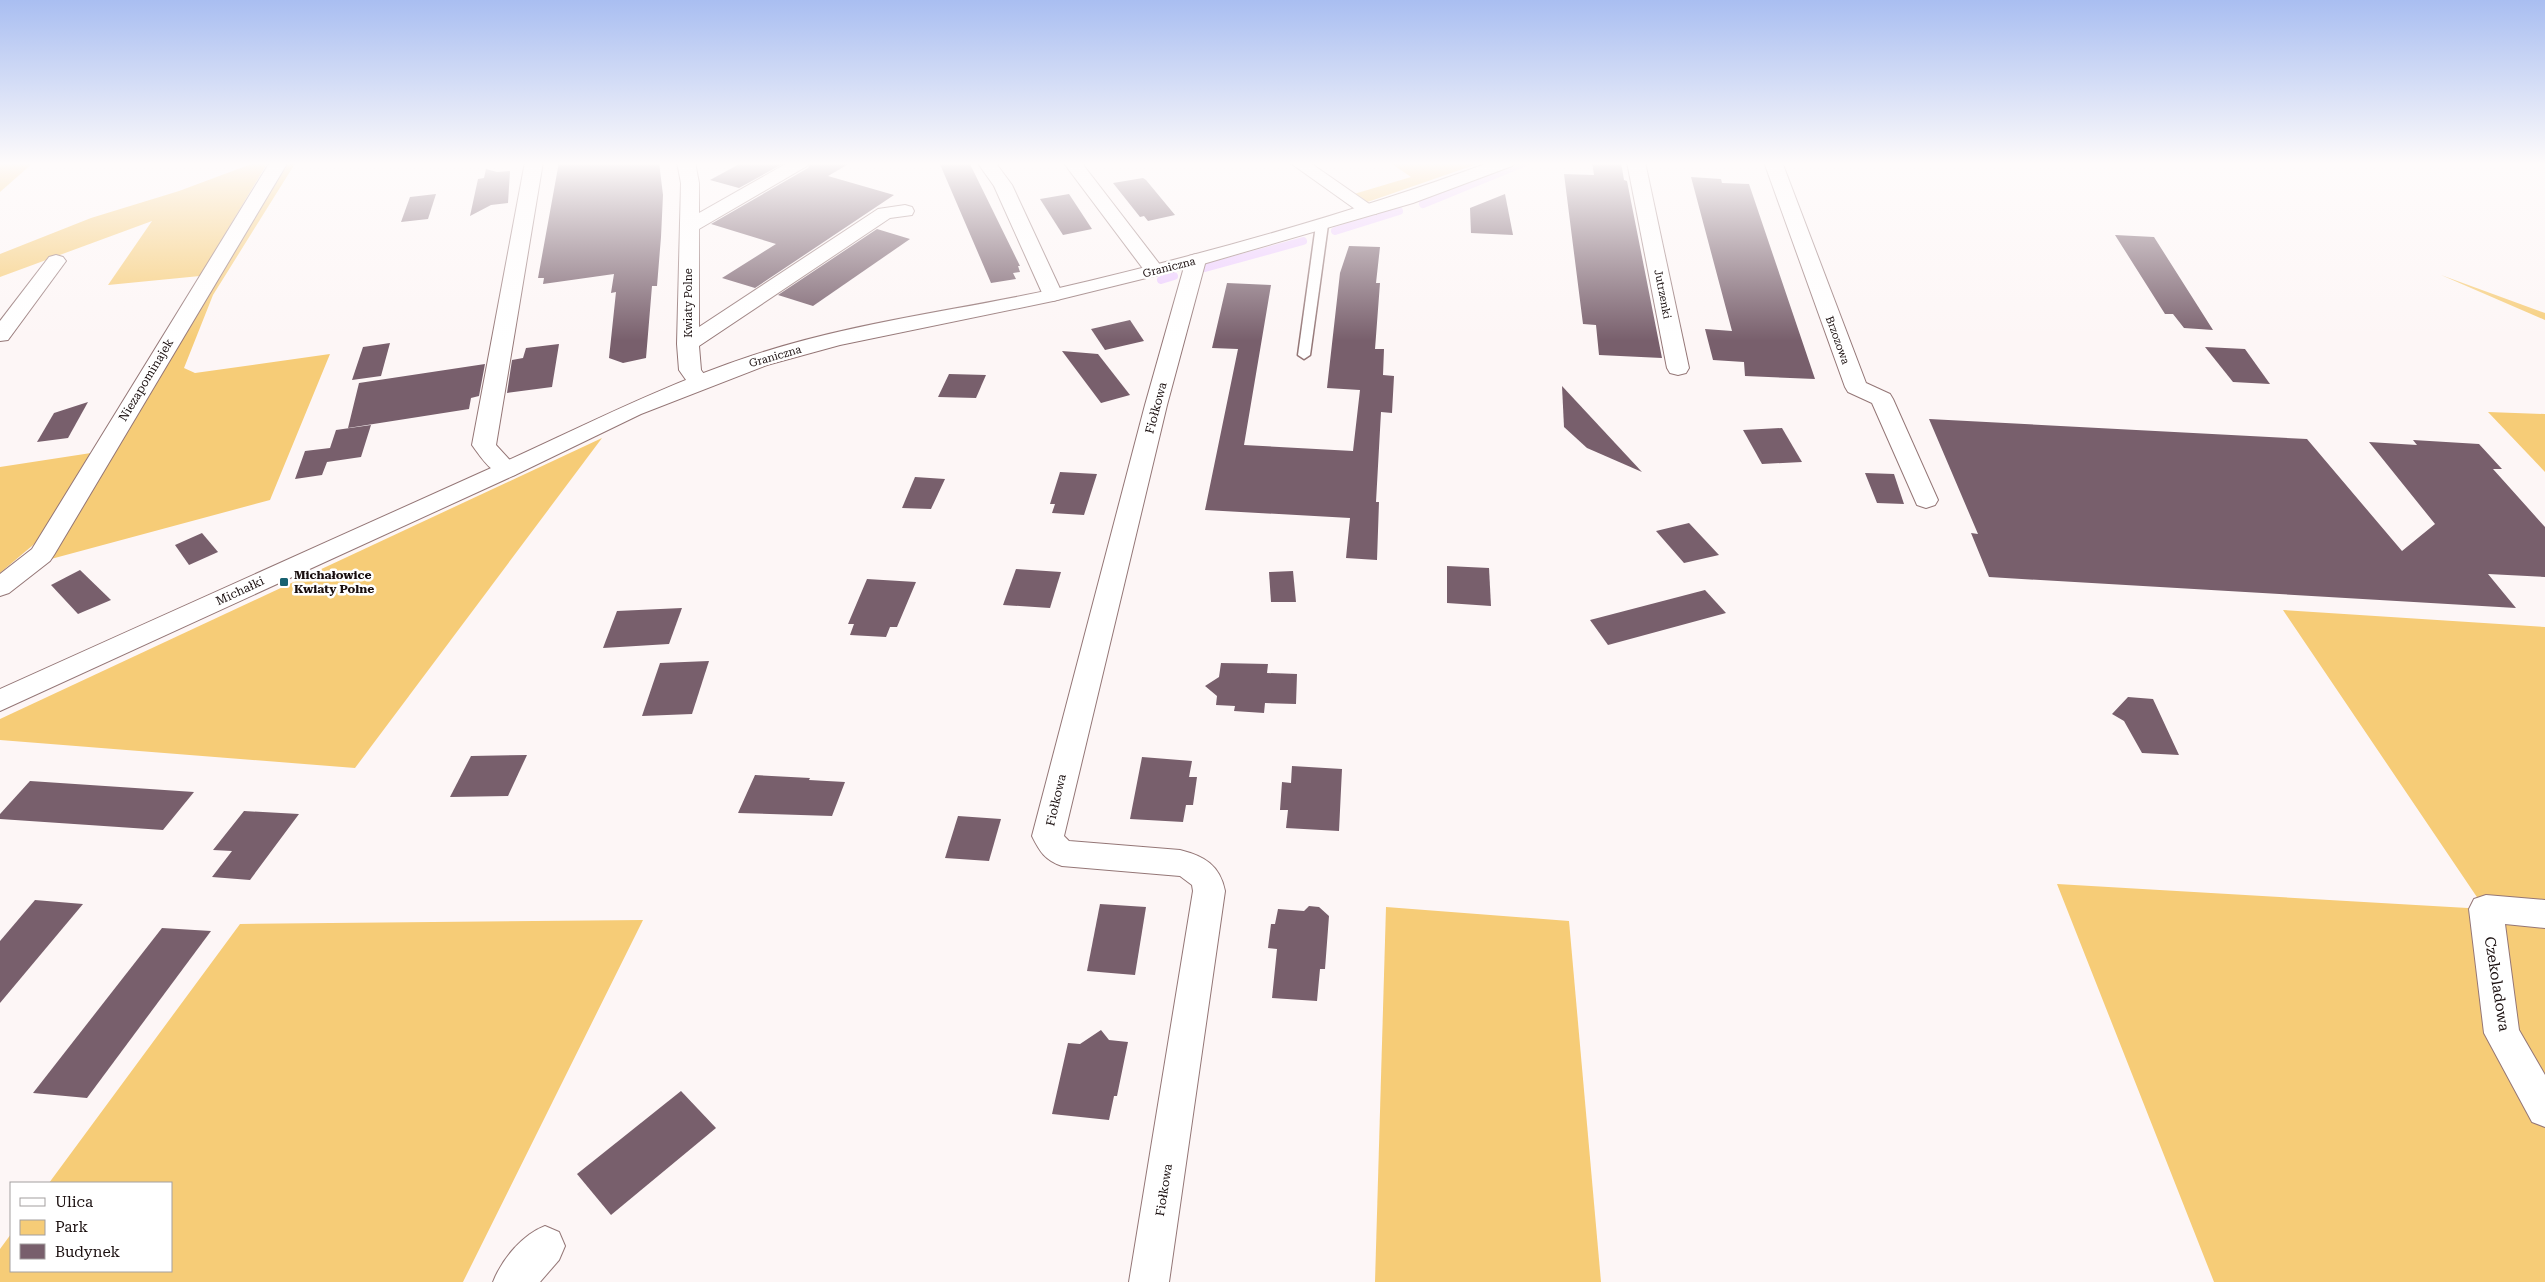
<svg xmlns="http://www.w3.org/2000/svg" width="2545" height="1282" font-family="'Roboto Serif',serif">
<style>
.green{fill:#f6cc77}
.lines{fill:none;stroke-linecap:round;stroke-linejoin:round}
.stream{stroke:#ecccff;stroke-width:8}
.building{fill:#785f6c}
.service-casing{stroke:#947676;stroke-width:3}
.minor-casing{stroke:#947676;stroke-width:2}
.tertiary-casing{stroke:#947676;stroke-width:2}
.service{fill:#fff;fill-rule:evenodd}
.minor{fill:#fff;fill-rule:evenodd}
.tertiary{fill:#fff;fill-rule:evenodd}
.poi-dot{fill:#186170;stroke:#fff;stroke-width:2}
.labels{text-anchor:middle;stroke-width:5;stroke-linejoin:round;paint-order:stroke}
.far-street-label{font-size:11px;fill:#1a0f0f;stroke:#fff}
.street-label{font-size:12px;fill:#1a0f0f;stroke:#fff}
.poi-label{font-size:12px;font-weight:bold;fill:#1a0f0f;stroke:#fff;text-anchor:start}
.near-street-label{font-size:15px;fill:#1a0f0f;stroke:#fff}
</style>
<rect width="100%" height="100%" fill="#fdf6f6"/>
<g class="green">
<path d="M0,162H34L0,192Z"/>
<path d="M257,162H268L200,276L108,285L152,221L0,277V254L91,218L179,191Z"/>
<path d="M284,162H296L213,295L184,368L195,373L330,354L270,500L51,559Z"/>
<path d="M1389,162L1465,163L1483,162L1356,206L1354,194L1411,177Z"/>
<path d="M2441,275L2545,313V320Z"/>
<path d="M2488,412L2545,414V472Z"/>
<path d="M602,438L355,768L0,740V719Z"/>
<path d="M91,453L82,473L39,540L0,573V467Z"/>
<path d="M2283,610L2545,627V1282H2214L2057,884L2485,909Z"/>
<path d="M1386,907L1569,921L1601,1282H1375Z"/>
<path d="M643,920L463,1282H0V1249L11,1234V1271H171V1183H49L240,924Z"/>
</g>
<g class="lines">
<g class="stream">
<path d="M1423,204L1526,162"/>
<path d="M1335,231L1399,211"/>
<path d="M1205,268L1303,241"/>
<path d="M1161,280L1174,276"/>
</g>
</g>
<g class="building">
<path d="M559,162H659L663,195L661,237L657,286H652L646,358L623,363L609,358L616,292L611,293L614,274L543,284L544,278H538Z"/>
<path d="M743,162H786L739,188L710,180Z"/>
<path d="M812,162H852L828,176L894,195L755,288L722,278L776,244L711,224L808,168Z"/>
<path d="M939,162H969L1020,266H1018L1020,272L1013,273L1016,279L991,283Z"/>
<path d="M1592,162H1621L1624,180L1627,181L1662,358L1599,355L1596,325L1583,324L1564,174L1594,175Z"/>
<path d="M486,169L497,172L510,171L508,203L491,205L470,216L478,179L484,178Z"/>
<path d="M1691,177L1721,179L1722,183L1749,184L1815,379L1745,376L1744,362L1713,360L1705,329L1732,331Z"/>
<path d="M1143,178L1146,180L1175,215L1148,221L1144,216L1140,217L1113,183Z"/>
<path d="M436,194L428,219L401,222L410,197Z"/>
<path d="M1069,194L1092,229L1063,235L1040,199Z"/>
<path d="M1505,194L1513,235L1471,233L1470,208Z"/>
<path d="M877,229L910,239L813,306L778,295Z"/>
<path d="M2115,235L2154,237L2213,330L2184,328L2173,314H2165Z"/>
<path d="M1349,246L1380,247L1376,283H1380L1375,349H1384L1383,375L1394,376L1392,413L1381,412L1376,502H1379L1377,560L1346,558L1350,518L1205,510L1238,349L1212,348L1227,283L1271,285L1244,445L1353,451L1360,390L1327,388L1340,273Z"/>
<path d="M1130,320L1144,341L1105,350L1091,329Z"/>
<path d="M390,343L381,376L352,380L363,347Z"/>
<path d="M559,344L552,387L507,393L512,360L523,358L526,348Z"/>
<path d="M2205,347L2245,349L2270,384L2233,382Z"/>
<path d="M1062,351L1098,354L1130,395L1101,403Z"/>
<path d="M485,364L479,396L471,398L469,409L348,428L359,383Z"/>
<path d="M949,374L986,375L976,398L938,397Z"/>
<path d="M1562,386L1642,472L1587,448L1564,427Z"/>
<path d="M88,402L68,438L37,442L54,413Z"/>
<path d="M1929,419L2307,439L2402,551L2435,524L2369,442L2417,445L2413,440L2479,444L2502,469H2493L2545,527V577L2488,574L2516,608L1989,577L1971,533L1978,534Z"/>
<path d="M371,425L361,457L327,462L322,475L295,479L305,451L330,448L336,430Z"/>
<path d="M1782,428L1802,462L1762,464L1743,430Z"/>
<path d="M1060,472L1097,474L1084,515L1052,513L1055,504H1050Z"/>
<path d="M1865,473L1894,474L1904,504L1877,503Z"/>
<path d="M915,477L945,479L931,509L902,508Z"/>
<path d="M1689,523L1719,555L1684,563L1656,531Z"/>
<path d="M202,533L218,552L189,565L175,545Z"/>
<path d="M1447,566L1489,568L1491,606L1447,603Z"/>
<path d="M1016,569L1061,572L1050,608L1003,605Z"/>
<path d="M80,570L111,600L78,614L51,585Z"/>
<path d="M1293,571L1296,602H1271L1269,572Z"/>
<path d="M867,579L916,582L897,627H890L886,637L850,635L854,624H848Z"/>
<path d="M1705,590L1726,613L1608,645L1590,620Z"/>
<path d="M682,608L669,644L603,648L617,611Z"/>
<path d="M709,661L692,714L642,716L660,663Z"/>
<path d="M1221,663L1268,664L1267,673L1297,674L1296,704L1265,703L1264,713L1234,711L1235,706L1216,705L1217,696L1205,686L1219,677Z"/>
<path d="M2128,697L2153,699L2179,755L2142,753L2124,721L2112,714Z"/>
<path d="M527,755L508,796L450,797L471,756Z"/>
<path d="M1142,757L1192,761L1189,777H1197L1193,805H1186L1183,822L1130,819Z"/>
<path d="M1292,766L1342,769L1339,831L1286,828L1288,810H1280L1282,782L1291,783Z"/>
<path d="M755,775L810,778L809,780L845,782L832,816L738,813Z"/>
<path d="M30,781L135,788L194,792L163,830L0,819V814Z"/>
<path d="M244,811L299,814L250,880L212,877L232,851L213,850Z"/>
<path d="M958,816L1001,819L989,861L945,858Z"/>
<path d="M35,900L83,904L0,1003V941Z"/>
<path d="M1100,904L1146,907L1135,975L1087,971Z"/>
<path d="M1309,906L1319,907L1329,916L1325,969H1320L1317,1001L1272,998L1277,949L1268,948L1271,924H1275L1278,909L1304,911Z"/>
<path d="M162,928L211,931L87,1098L33,1093Z"/>
<path d="M1101,1030L1109,1040L1128,1042L1117,1096H1114L1109,1120L1052,1114L1068,1043L1080,1044Z"/>
<path d="M681,1091L716,1128L611,1215L577,1174Z"/>
</g>
<g class="lines">
<defs>
<path id="service" d="M1322,222L1328,225L1310,355L1304,359L1298,355L1316,225Z"/>
<g id="minor">
<path d="M270,162H288L54,555L50,561L9,593L0,596V574L32,549Z"/>
<path d="M525,162H543L496,445L519,470L515,475C495,480 483,460 472,445Z"/>
<path d="M677,162H695L699,183V213L789,162H810L807,166L699,229V327L878,209L905,205L912,207L914,211L912,215L890,218L699,346L701,370L710,382L707,387L699,389L691,387L679,370L677,344L681,183Z"/>
<path d="M977,162H995L1012,185L1063,295L1060,299L1053,301L1046,299L1043,295L994,186Z"/>
<path d="M1063,162H1081L1161,266L1164,270L1161,274H1147Z"/>
<path d="M1289,162H1309L1378,210L1376,214H1362Z"/>
<path d="M1627,162H1645L1689,368L1686,373L1678,375L1670,373L1667,368Z"/>
<path d="M1764,162H1782L1866,383L1890,394L1893,399L1938,500L1935,505L1926,508L1917,505L1872,403L1848,392L1845,387Z"/>
<path d="M1196,254L1203,256L1206,260L1167,405L1064,836L1069,841L1180,850C1204,856 1220,865 1225,891L1169,1282H1129L1193,891L1192,885L1180,876L1062,866C1045,860 1040,852 1032,836L1145,405L1186,260L1189,256Z"/>
<path d="M56,255L63,257L66,261L8,340L0,341V321L49,257Z"/>
<path d="M2486,895L2545,900V928L2505,924L2519,1030L2545,1075V1127L2532,1122L2484,1033L2469,909L2474,899Z"/>
<path d="M545,1226L559,1232L565,1246L559,1260L540,1282H493C502,1259 522,1235 545,1226Z"/>
</g>
<path id="tertiary" d="M1491,162H1515L1512,166L1413,203L1203,264L1053,301L840,345L767,365L641,414L515,475L0,711V689C160,617 320,545 480,473C570,433 657,387 751,356C849,323 954,311 1055,289C1202,255 1349,214 1491,162Z"/>
</defs>
<use href="#service" class="service-casing"/>
<use href="#minor" class="minor-casing"/>
<use href="#tertiary" class="tertiary-casing"/>
<use href="#service" class="service"/>
<use href="#minor" class="minor"/>
<use href="#tertiary" class="tertiary"/>
</g>
<linearGradient id="sky" x2="0" y2="1"><stop stop-color="#a9bef1"/><stop offset="0.48" stop-color="#fefbfb"/><stop offset="1" stop-color="#fefbfb" stop-opacity="0"/></linearGradient>
<rect width="2545" height="341" fill="url(#sky)"/>
<rect class="poi-dot" x="279" y="577" width="10" height="10" rx="2.5"/>
<g class="labels">
<g class="far-street-label">
<text transform="translate(1169 267) rotate(-14)" y="4">Graniczna</text>
<text transform="translate(1663 294) rotate(79)" y="4">Jutrzenki</text>
<text transform="translate(688 303) rotate(-90)" y="4">Kwiaty Polne</text>
<text transform="translate(1838 340) rotate(70)" y="4">Brzozowa</text>
<text transform="translate(775 356) rotate(-16)" y="4">Graniczna</text>
</g>
<g class="street-label">
<text transform="translate(146 380) rotate(-59)" y="4">Niezapominajek</text>
<text transform="translate(1156 408) rotate(-75)" y="4">Fiołkowa</text>
<text transform="translate(240 591) rotate(-25)" y="4">Michałki</text>
<text transform="translate(1056 800) rotate(-77)" y="4">Fiołkowa</text>
<text transform="translate(1164 1190) rotate(-81)" y="4">Fiołkowa</text>
</g>
<g class="poi-label">
<text x="294" y="579">Michałowice<tspan x="294" dy="14">Kwiaty Polne</tspan></text>
</g>
<g class="near-street-label">
<text transform="translate(2497 984) rotate(81)" y="5">Czekoladowa</text>
</g>
</g>
<rect x="10" y="1182" width="162" height="90" fill="#ffffff" stroke="#a39f9f"/>
<rect x="20" y="1198" width="25" height="8" fill="#ffffff" stroke="#a39f9f"/>
<text x="55" y="1207" font-size="15" fill="#1a0f0f">Ulica</text>
<rect x="20" y="1220" width="25" height="15" fill="#f6cc77" stroke="#a39f9f"/>
<text x="55" y="1232" font-size="15" fill="#1a0f0f">Park</text>
<rect x="20" y="1244" width="25" height="15" fill="#785f6c" stroke="#a39f9f"/>
<text x="55" y="1257" font-size="15" fill="#1a0f0f">Budynek</text>
</svg>
